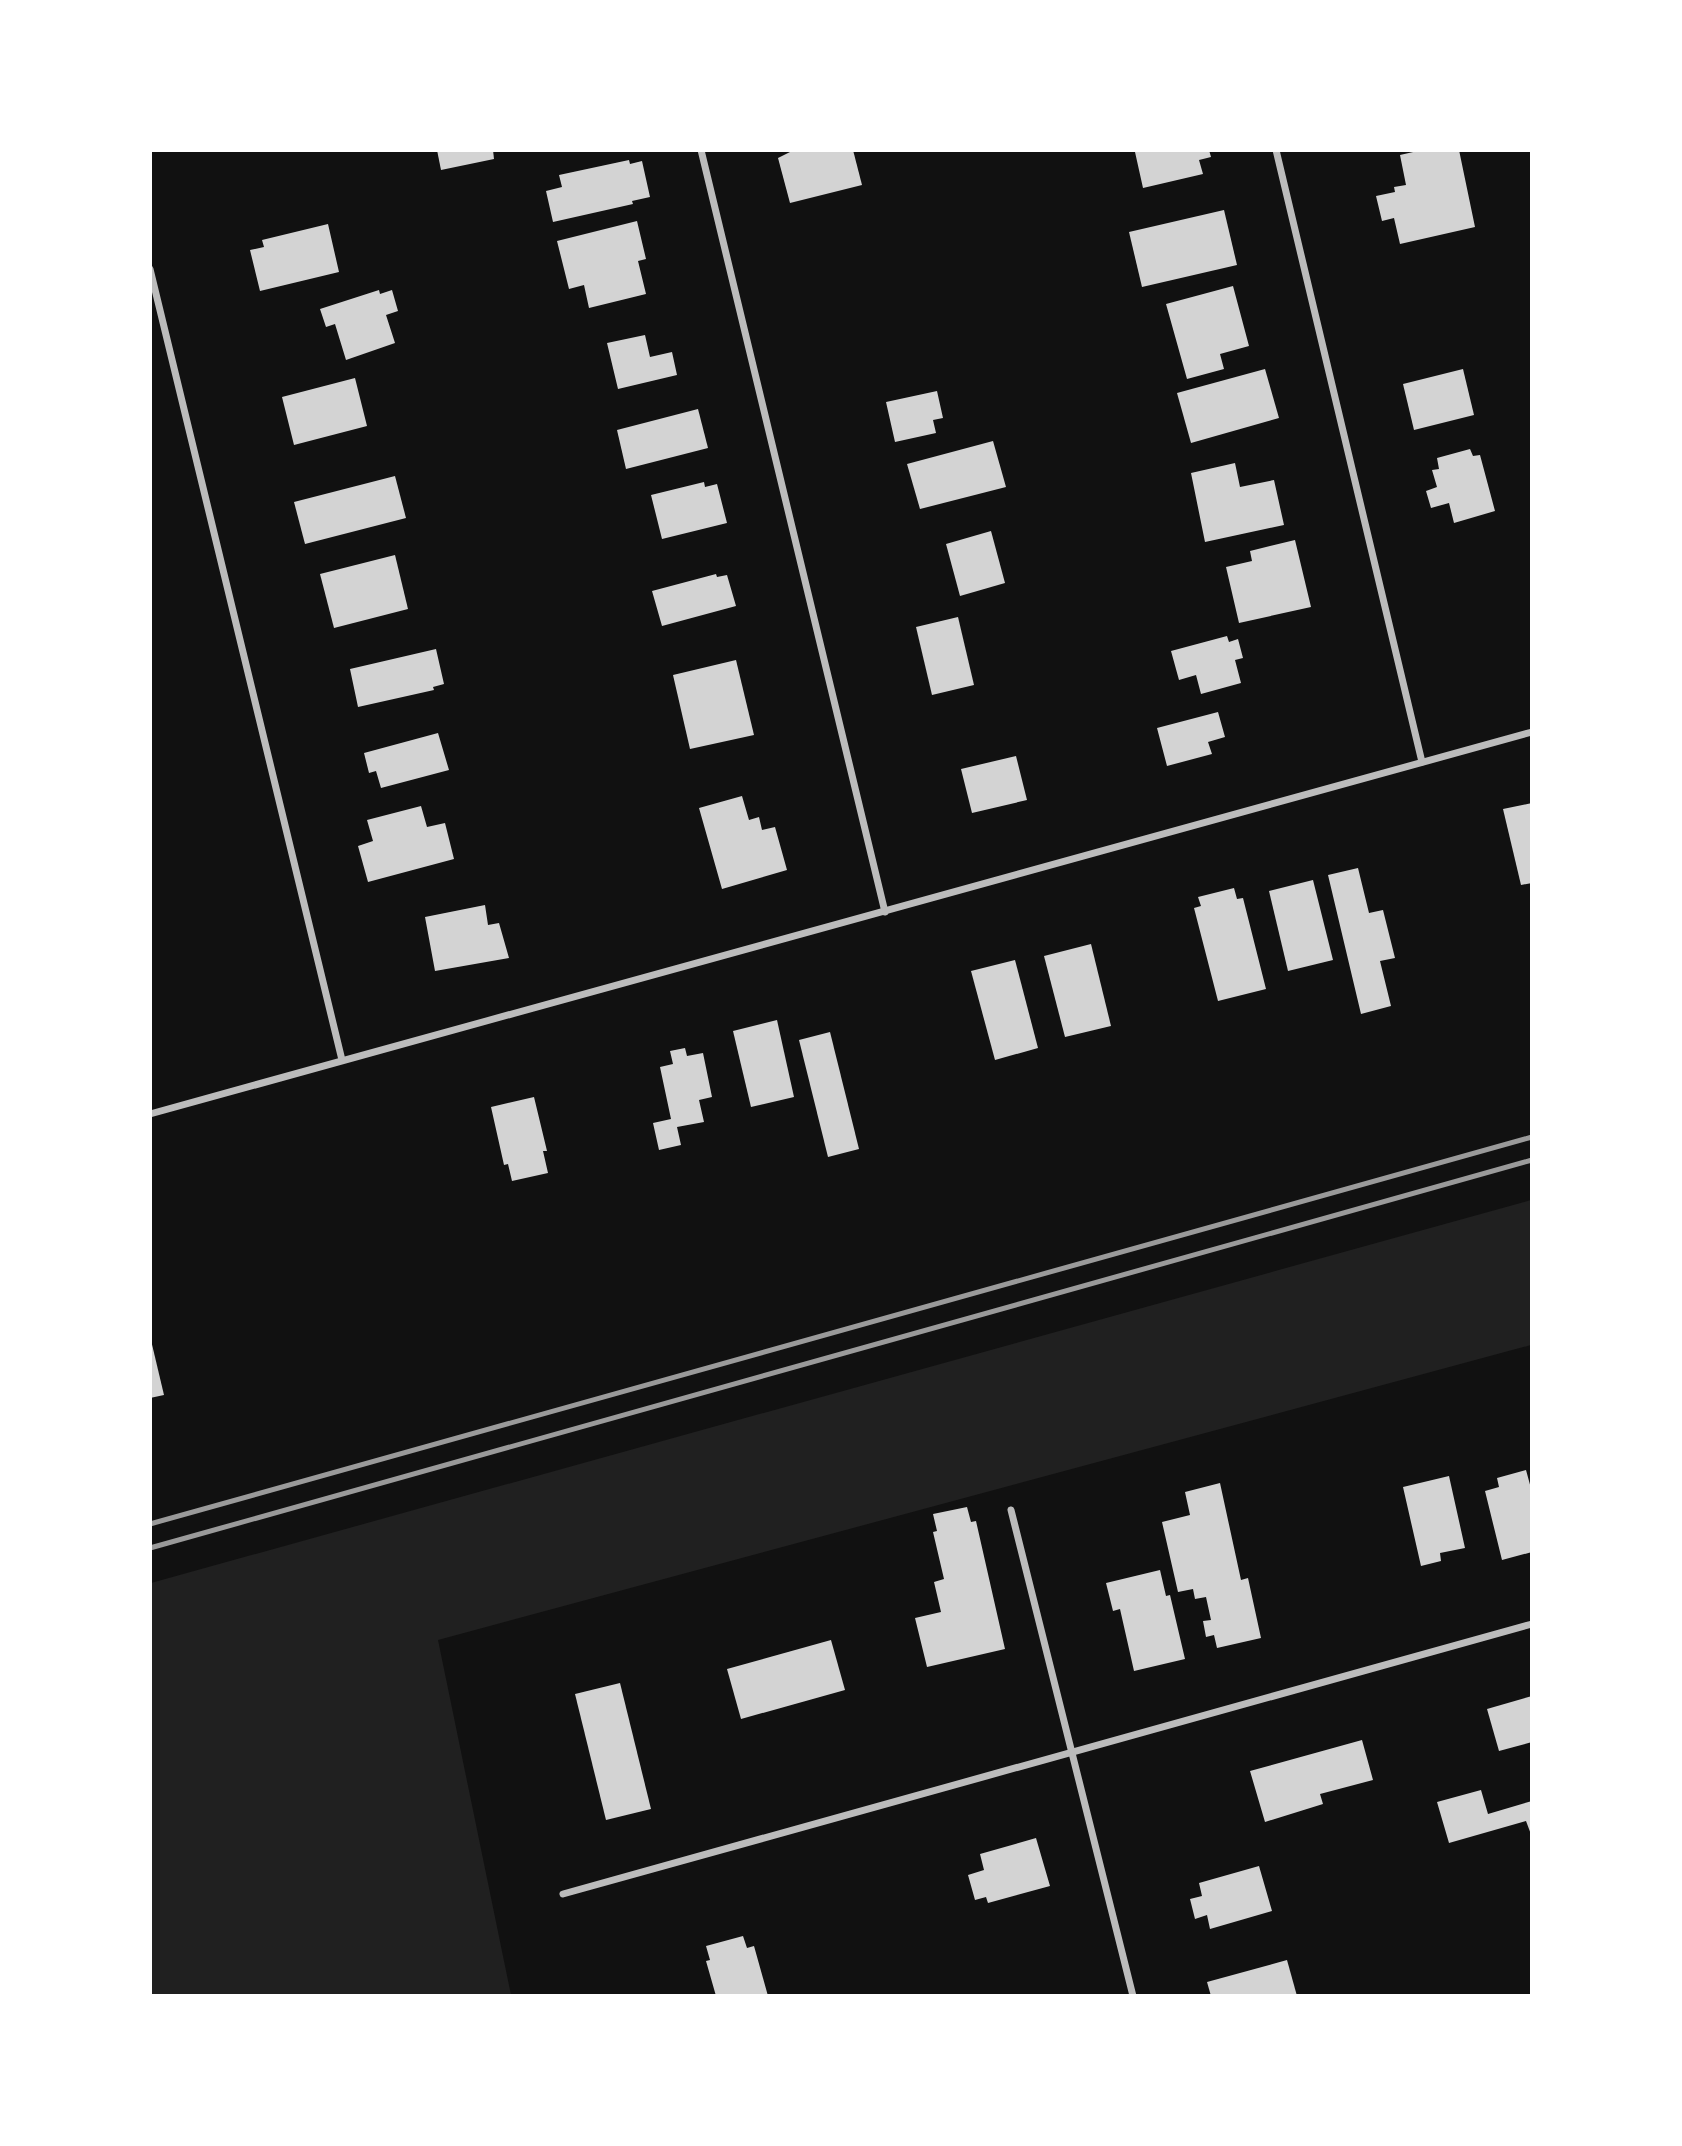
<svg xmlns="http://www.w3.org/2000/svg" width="1682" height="2146" font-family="'Zilla Slab',serif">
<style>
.green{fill:#202020}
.building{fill:#d3d3d3}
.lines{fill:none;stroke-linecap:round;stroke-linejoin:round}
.minor{stroke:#bcbcbc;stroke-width:7}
.rail{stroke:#9a9a9a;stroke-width:5}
</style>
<rect width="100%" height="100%" fill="#111"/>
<path class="green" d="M1531,1200V1345L438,1640L511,1995H151V1583Z"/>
<g class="building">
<path d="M437,150H493L494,159L441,170Z"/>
<path d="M794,150H853L862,185L790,203L778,158Z"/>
<path d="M1141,150H1209L1211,157L1199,160L1203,174L1143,188L1135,152Z"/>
<path d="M1422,150H1459L1475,227L1400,244L1394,218L1382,221L1376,196L1395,192L1394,187L1406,185L1400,155Z"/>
<path d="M629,160L630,164L642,161L650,197L632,201L633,204L553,222L546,191L562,187L559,175Z"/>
<path d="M1224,210L1237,265L1142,287L1129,232Z"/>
<path d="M637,221L646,259L638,261L646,294L589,308L584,285L569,289L557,241Z"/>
<path d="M328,224L339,272L260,291L250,250L264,247L262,240Z"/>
<path d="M1233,286L1249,346L1220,354L1224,369L1187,379L1166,304Z"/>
<path d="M379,290L380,294L392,290L398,311L386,315L395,343L346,360L335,324L326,327L320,309Z"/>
<path d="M645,335L650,357L672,352L677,375L618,389L607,343Z"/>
<path d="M1265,369L1279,418L1191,443L1177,393Z"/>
<path d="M1463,369L1474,415L1414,430L1403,384Z"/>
<path d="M355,378L367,426L294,445L282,397Z"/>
<path d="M937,391L943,418L933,420L936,433L895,442L886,402Z"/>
<path d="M698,409L708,448L626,469L617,430Z"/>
<path d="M993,441L1006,487L920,509L907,464Z"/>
<path d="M1470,449L1473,456L1480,455L1495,511L1454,523L1449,503L1431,508L1426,491L1437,487L1432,470L1439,469L1437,458Z"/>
<path d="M1235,463L1240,487L1274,480L1284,525L1205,542L1191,473Z"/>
<path d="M395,476L406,518L305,544L294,502Z"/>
<path d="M704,482L705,487L717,484L727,523L662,539L651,495Z"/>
<path d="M991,531L1005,583L960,596L946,544Z"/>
<path d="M1295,540L1311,607L1239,623L1226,567L1252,561L1250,551Z"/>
<path d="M395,555L408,609L334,628L320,574Z"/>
<path d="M716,574L717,577L727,575L736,606L662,626L652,591Z"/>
<path d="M958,617L974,685L932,695L916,627Z"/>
<path d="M1227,636L1229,642L1238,639L1243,658L1235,660L1241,683L1201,694L1196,675L1179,680L1171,651Z"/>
<path d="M436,649L444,684L433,687L434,690L358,707L350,669Z"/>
<path d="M736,660L754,735L690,749L673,675Z"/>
<path d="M1218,712L1225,737L1208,742L1212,754L1167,766L1157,728Z"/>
<path d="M438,733L449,770L381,788L376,771L369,773L364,753Z"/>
<path d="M1016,756L1027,800L972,813L961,769Z"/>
<path d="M742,796L749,820L759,817L762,830L775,827L787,870L722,889L699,808Z"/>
<path d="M1532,803V883L1521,885L1503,809Z"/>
<path d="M421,806L427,827L445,823L454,859L368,882L358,846L373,841L367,820Z"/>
<path d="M1358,868L1369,913L1383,910L1395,958L1380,961L1391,1006L1361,1014L1328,875Z"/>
<path d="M1313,880L1333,960L1288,971L1269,891Z"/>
<path d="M1234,888L1237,899L1243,898L1266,989L1218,1001L1194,908L1201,906L1198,897Z"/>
<path d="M485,905L488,925L499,923L509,958L435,971L425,917Z"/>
<path d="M1091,944L1111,1026L1065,1037L1044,956Z"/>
<path d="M1015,960L1038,1048L995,1060L971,971Z"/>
<path d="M777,1020L794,1097L751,1107L733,1031Z"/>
<path d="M830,1032L859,1149L828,1157L799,1040Z"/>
<path d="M685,1048L687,1056L703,1053L712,1097L699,1100L704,1122L677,1127L681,1145L659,1150L653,1123L671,1119L660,1067L673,1064L670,1051Z"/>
<path d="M534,1097L547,1151H543L548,1173L512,1181L508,1164L504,1165L491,1107Z"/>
<path d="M150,1336L164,1395L150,1398Z"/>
<path d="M1526,1470L1532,1492V1552L1502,1560L1485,1491L1499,1487L1497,1478Z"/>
<path d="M1449,1476L1465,1548L1440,1553L1441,1561L1421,1566L1403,1487Z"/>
<path d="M1220,1483L1241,1580L1248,1578L1261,1638L1217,1648L1214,1635L1206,1637L1203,1621L1211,1620L1206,1597L1195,1599L1193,1589L1178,1592L1162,1522L1190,1515L1185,1492Z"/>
<path d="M967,1507L971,1522L976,1521L1005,1649L927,1667L915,1618L941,1612L934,1582L944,1579L933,1532L937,1531L933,1514Z"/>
<path d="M1160,1570L1166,1596L1170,1595L1185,1659L1134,1671L1120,1609L1113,1611L1106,1583Z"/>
<path d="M831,1640L845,1690L741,1719L727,1669Z"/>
<path d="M620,1683L651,1809L606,1820L575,1694Z"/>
<path d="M1532,1696V1742L1499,1751L1487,1709Z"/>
<path d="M1362,1740L1373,1780L1320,1794L1323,1804L1265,1822L1250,1771Z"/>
<path d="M1481,1790L1488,1814L1532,1801V1837L1526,1821L1449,1843L1437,1802Z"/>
<path d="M1036,1838L1050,1886L988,1903L986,1897L975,1900L968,1875L984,1870L980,1854Z"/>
<path d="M1259,1866L1272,1911L1210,1929L1207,1915L1195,1919L1190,1899L1202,1896L1199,1883Z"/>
<path d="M743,1936L747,1948L754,1946L768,1996H716L706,1961L710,1960L706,1946Z"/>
<path d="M1287,1960L1297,1996H1211L1207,1982Z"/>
</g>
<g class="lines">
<g class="minor">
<path d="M701,150L885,912"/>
<path d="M1276,150L1422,762"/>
<path d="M150,269L342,1060"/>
<path d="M150,1114L1532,732"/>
<path d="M1011,1510L1133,1996"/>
<path d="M563,1894L1532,1624"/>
</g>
<g class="rail">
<path d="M150,1524L1532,1137"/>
<path d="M150,1548L1532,1160"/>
</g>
</g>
<rect width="1682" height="2146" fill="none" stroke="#ffffff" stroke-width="304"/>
</svg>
